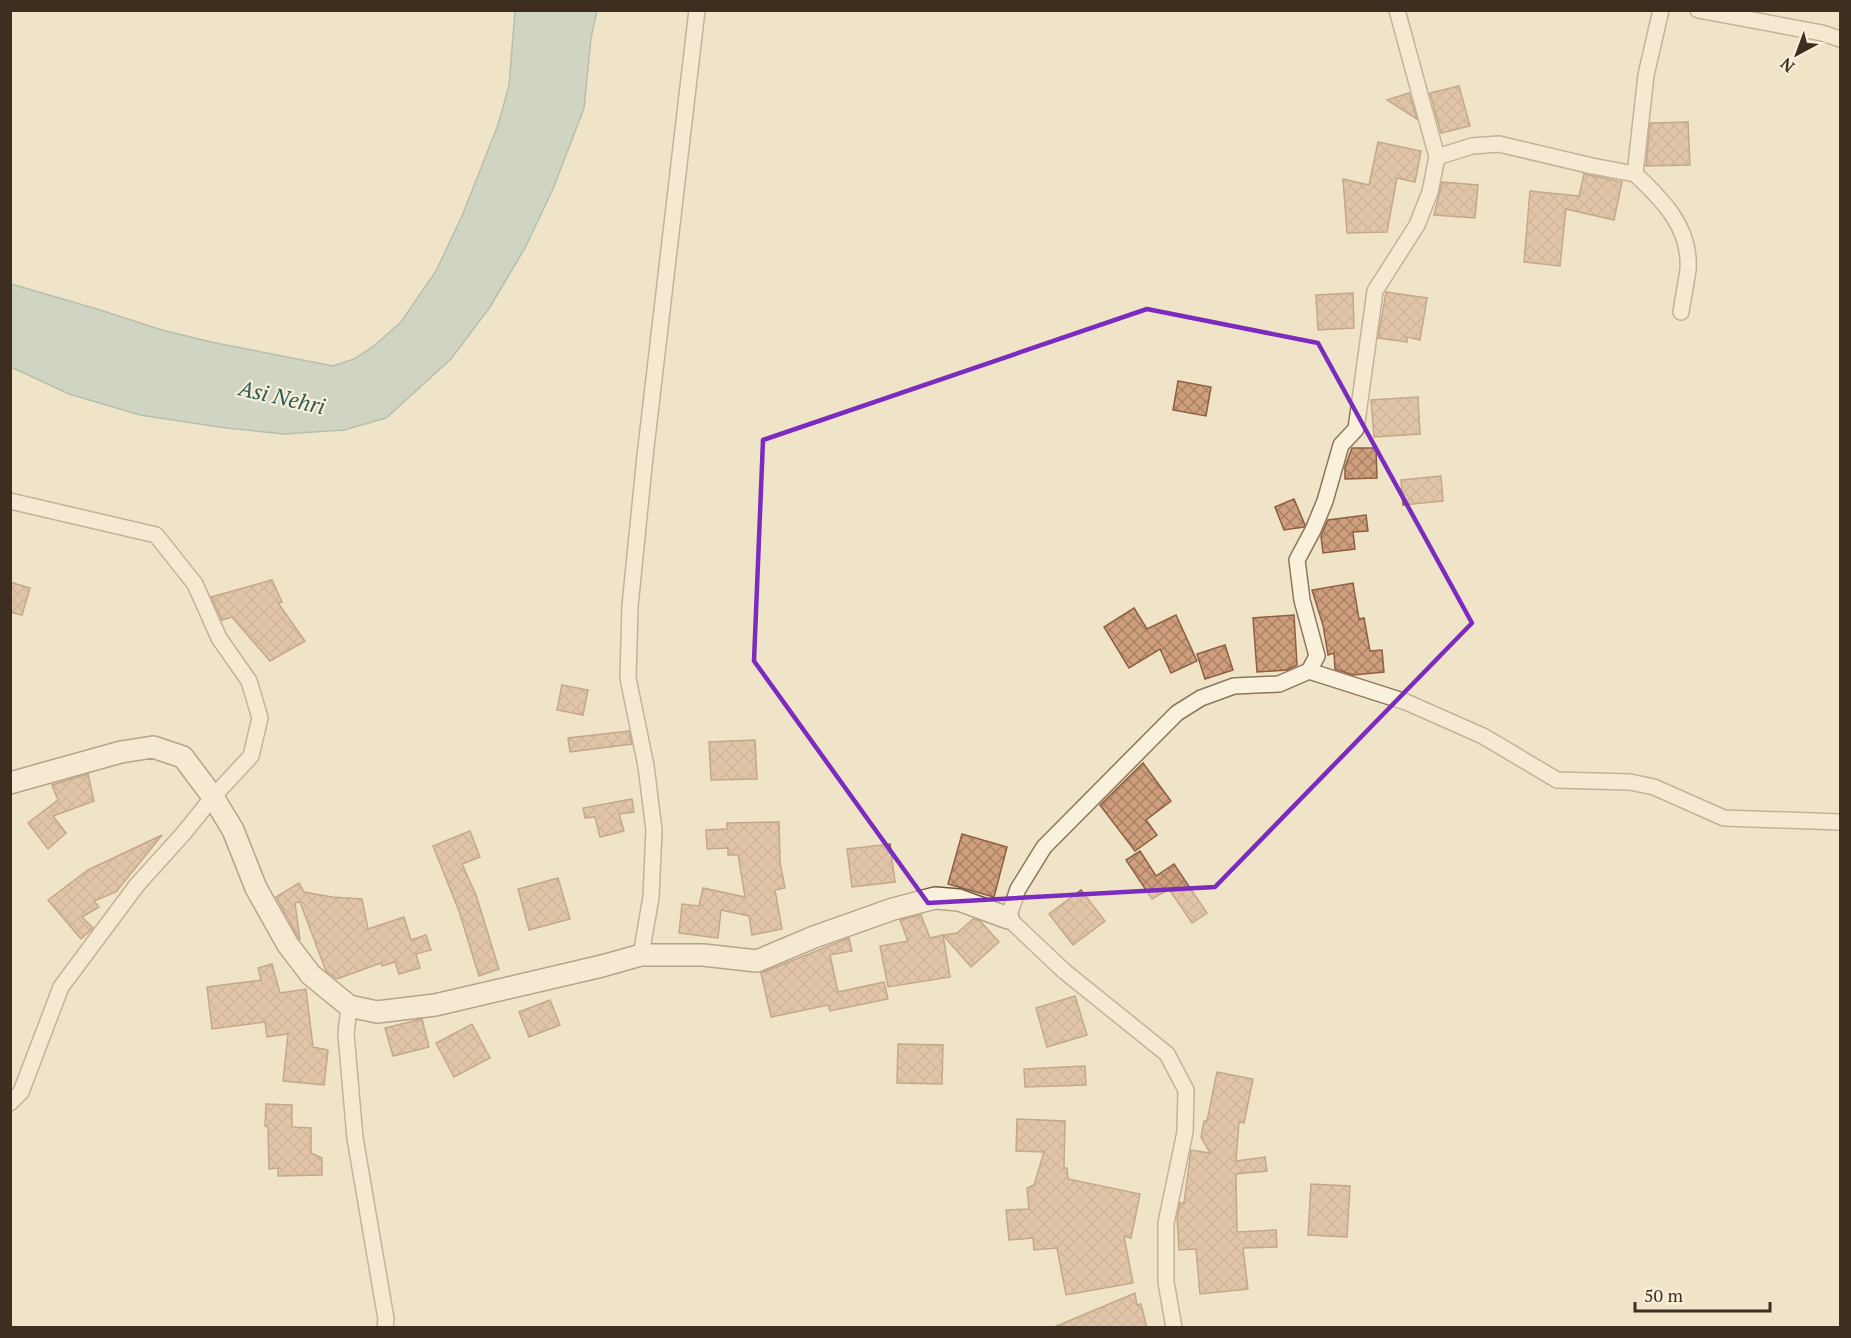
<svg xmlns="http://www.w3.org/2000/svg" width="1851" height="1338" font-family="'PT Serif',serif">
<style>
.water{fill:#a9c4bc;stroke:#6f938a;stroke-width:1.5}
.building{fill:url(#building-cross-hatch);stroke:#8d5f41;stroke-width:1.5}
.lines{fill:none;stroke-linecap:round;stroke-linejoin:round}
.street-casing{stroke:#8d765c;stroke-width:18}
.secondary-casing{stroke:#6f573f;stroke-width:24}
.street{stroke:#faf1dc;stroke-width:15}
.secondary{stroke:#faf1dc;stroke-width:21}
.marked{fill:none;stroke:#7b2cbf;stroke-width:4.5;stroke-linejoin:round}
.labels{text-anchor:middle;stroke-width:4.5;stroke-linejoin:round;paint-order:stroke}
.water-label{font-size:22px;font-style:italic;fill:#2f5d5a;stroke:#f7eed8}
</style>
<defs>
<pattern id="building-cross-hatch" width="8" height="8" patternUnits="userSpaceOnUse" patternTransform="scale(1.5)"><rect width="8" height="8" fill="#cf9f7d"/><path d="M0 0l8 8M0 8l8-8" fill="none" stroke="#a98266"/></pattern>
</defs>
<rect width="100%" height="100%" fill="#f0e4c8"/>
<path class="water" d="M515,11H597L591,38L584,108L553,189L525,248L490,307L451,359L386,418L344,430L284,434L226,428L140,415L69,394L11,367V284L97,309L162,330L211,342L333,366L354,359L375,345L401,322L436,271L462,216L498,125L509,86Z"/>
<g class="building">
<path d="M1459,86L1470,126L1441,133L1430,93Z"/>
<path d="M1409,93L1417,119L1387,100Z"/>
<path d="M1688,122L1690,165L1646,166L1650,123Z"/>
<path d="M1378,142L1421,151L1415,182L1397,178L1387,232L1347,233L1343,179L1369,185Z"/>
<path d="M1584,174L1622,182L1614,220L1566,209L1560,266L1524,262L1530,191L1579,196Z"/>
<path d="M1442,182L1478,185L1475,218L1434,215Z"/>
<path d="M1386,292L1427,298L1420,340L1407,337V342L1378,338Z"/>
<path d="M1353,293L1354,328L1318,330L1316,295Z"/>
<path d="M1178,381L1211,387L1206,416L1173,410Z"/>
<path d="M1418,397L1420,434L1374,437L1371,400Z"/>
<path d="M1352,448H1376L1377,478L1345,479V467Z"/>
<path d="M1441,476L1443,501L1403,505L1401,480Z"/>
<path d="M1294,499L1305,525L1304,527L1284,530L1275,507Z"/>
<path d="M1366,515L1368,531L1353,532L1355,549L1323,553L1321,536L1328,520Z"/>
<path d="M272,580L282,602L278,603L305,641L270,661L232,617L222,620L211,597Z"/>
<path d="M10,582L30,588L22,615L10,612Z"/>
<path d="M1353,583L1359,619L1364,618L1370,651L1382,650L1384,672L1353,675L1335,669L1334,653L1328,655L1323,625L1312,590Z"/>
<path d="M1134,608L1147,629L1176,615L1197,661L1171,673L1160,649L1129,668L1104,627Z"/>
<path d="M1294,615L1297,665L1287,670L1257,672L1253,618Z"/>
<path d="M1225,645L1233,670L1205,679L1197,654Z"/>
<path d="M562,685L588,690L583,715L557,710Z"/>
<path d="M629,731L632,744L570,752L568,738Z"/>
<path d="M755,740L757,779L711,780L709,742Z"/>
<path d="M1143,763L1171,801L1146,820L1157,835L1135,851L1100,805Z"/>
<path d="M88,774L94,801L53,816L66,833L48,849L28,823L58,800L52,785Z"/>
<path d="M632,799L634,812L619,814L624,831L600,837L595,817L585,818L583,808Z"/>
<path d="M779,822L780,862L785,888L775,890L782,929L752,935L749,916L721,910L718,938L679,933L682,904L699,906L703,888L745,897L738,855H728V848L707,849L706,830L727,829V823Z"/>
<path d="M470,831L480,857L462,864L476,895L499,969L479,976L459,911L433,846Z"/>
<path d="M962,834L1007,847L994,897L948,884Z"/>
<path d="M162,835L116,892L94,901L99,907L82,917L93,928L81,939L48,900L88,870Z"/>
<path d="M890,844L895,882L852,887L847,849Z"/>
<path d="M1140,851L1156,876L1174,864L1207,913L1192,923L1169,889L1152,899L1126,860Z"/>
<path d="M558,878L570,919L529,930L518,889Z"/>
<path d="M299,883L304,892L332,897L362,899L368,929L404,917L411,940L426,935L431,950L416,954L420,968L399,974L395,962L382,966L381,963L337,979L326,971L300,902L295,903L300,940L276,897Z"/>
<path d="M1081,890L1105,921L1073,945L1049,914Z"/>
<path d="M921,915L930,938L943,935L950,977L888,987L880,946L908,941L900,920Z"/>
<path d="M973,919L980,921L999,942L971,967L943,935L957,933Z"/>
<path d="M849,938L852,951L830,955L838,992L884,982L888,999L830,1011L828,1005L771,1017L761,973Z"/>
<path d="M272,964L280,993L306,989L313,1047L328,1050L324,1085L283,1081L288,1034L267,1037L265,1022L212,1029L207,987L261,980L258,968Z"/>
<path d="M1075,996L1087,1035L1047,1047L1036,1008Z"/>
<path d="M550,1000L560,1025L529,1037L519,1012Z"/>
<path d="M422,1019L429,1047L393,1056L385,1028Z"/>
<path d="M472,1024L490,1058L454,1077L436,1043Z"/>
<path d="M898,1044L943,1045L942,1084L897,1083Z"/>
<path d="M1085,1066L1086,1085L1025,1087L1024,1069Z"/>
<path d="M1217,1072L1253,1079L1244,1123L1239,1122L1236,1161L1265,1157L1267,1171L1236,1174L1237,1232L1276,1230L1277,1247L1243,1248L1248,1289L1200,1294L1196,1249L1179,1250L1177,1217L1180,1203H1184L1191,1150L1210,1153L1201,1137L1204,1121H1207Z"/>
<path d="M266,1104L292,1105V1127L311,1128V1153L322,1158V1175L278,1176V1168L269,1169L268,1127L265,1126Z"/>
<path d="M1017,1119L1065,1121L1064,1168H1067L1068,1179L1140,1194L1131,1238L1124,1236L1133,1283L1066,1295L1057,1248L1034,1250L1033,1238L1009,1240L1006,1210L1029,1209L1027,1188L1034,1185L1044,1152L1016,1151Z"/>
<path d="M1311,1184L1350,1186L1347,1237L1308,1235Z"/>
<path d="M1135,1293L1137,1305L1141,1304L1147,1328H1052Z"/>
</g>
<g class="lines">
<defs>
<g id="street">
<path d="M1397,10L1437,157"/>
<path d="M1698,10L1822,33L1840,39"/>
<path d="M1635,174C1663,200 1691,228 1688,270C1686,284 1683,298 1681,312"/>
<path d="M10,501L156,535L195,584L219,638L249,681L260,718L251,756L213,797L183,834L137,885L61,987L21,1092L10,1103"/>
<path d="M1309,671L1406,702L1483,736L1557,780L1630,782L1654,787L1724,818L1840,822"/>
<path d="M641,955L651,897L654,830L646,766L628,678L630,606L645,456L697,10"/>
<path d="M349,1006L346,1034L355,1138L386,1319L385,1328"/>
<path d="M1174,1328L1166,1282V1223L1185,1132L1186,1090L1167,1054L1064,971L1008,918L1018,889L1044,847L1177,713L1201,698L1234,686L1279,684L1309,671L1317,656L1302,600L1297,560L1313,530L1325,501L1341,445L1356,429L1375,291L1417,225L1430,192L1437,157L1472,146L1499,144L1592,166L1635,174L1646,75L1661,10"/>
</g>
<path id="secondary" d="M10,783L121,752L153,747L183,757L213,797L233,830L256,888L288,945L311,975L349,1006L377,1012L435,1005L602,966L641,955H703L757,961L814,937L893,909L935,898L959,900L1008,918"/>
</defs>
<use href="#street" class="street-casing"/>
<use href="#secondary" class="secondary-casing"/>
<use href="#street" class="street"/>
<use href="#secondary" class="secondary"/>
</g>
<path d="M0 0H1851V1338H0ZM1147,309L1318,343L1472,623L1215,887L928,903L754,661L763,440Z" fill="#f0e4c8" fill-opacity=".55" fill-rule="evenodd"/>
<path class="marked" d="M1147,309L1318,343L1472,623L1215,887L928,903L754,661L763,440Z"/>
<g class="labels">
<g class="water-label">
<text transform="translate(282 397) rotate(13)" y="8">Asi Nehri</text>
</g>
</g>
<rect width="1851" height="1338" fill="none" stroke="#3d2e20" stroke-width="24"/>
<g transform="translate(1797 54) rotate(221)" stroke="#f7eed8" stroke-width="4.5" paint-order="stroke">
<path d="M0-4.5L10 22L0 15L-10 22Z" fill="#3d2e20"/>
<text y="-9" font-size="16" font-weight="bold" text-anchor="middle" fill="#3d2e20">N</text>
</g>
<path d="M1635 1302v9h135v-9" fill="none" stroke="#3d2e20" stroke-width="3"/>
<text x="1644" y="1302" font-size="18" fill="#3d2e20" stroke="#f7eed8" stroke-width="4.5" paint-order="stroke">50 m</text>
</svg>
